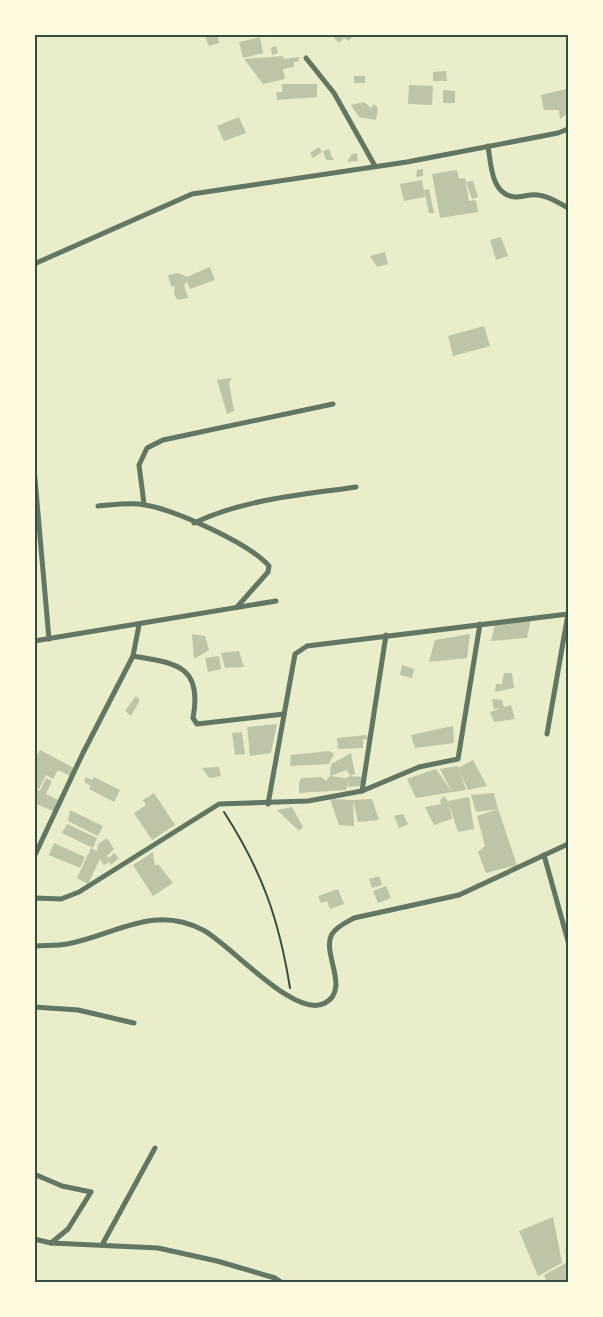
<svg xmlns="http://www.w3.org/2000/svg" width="603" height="1317" font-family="Montserrat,sans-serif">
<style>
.building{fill:#bcc5a7}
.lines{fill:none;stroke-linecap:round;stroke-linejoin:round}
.path{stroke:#344e41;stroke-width:2}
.minor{stroke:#617663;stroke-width:5}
.neatline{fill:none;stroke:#344e41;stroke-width:2}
</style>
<rect width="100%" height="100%" fill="#e9edc9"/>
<g class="building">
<path d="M217,34L219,43L209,46L205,36Z"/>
<path d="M337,34H355L349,41L344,38L339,43L334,38Z"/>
<path d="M260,37L263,53L243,58L239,42Z"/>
<path d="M276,46L278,53L272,55L271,48Z"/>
<path d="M283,56L284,59L299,57V61L294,62V67L283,69L285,79L263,84L244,59Z"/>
<path d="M446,71L447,81H433V72Z"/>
<rect x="354" y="76" width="11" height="7"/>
<path d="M282,84H317V97L277,100L276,92H282Z"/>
<path d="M409,85L433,86L432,105L408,104Z"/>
<path d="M566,89L568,113L560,119L559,110H544L541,95Z"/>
<path d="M443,90L455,91V103H443Z"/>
<path d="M364,102L371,108L374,104L378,108L376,120L359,117L351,105Z"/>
<path d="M239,117L246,133L224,141L217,126Z"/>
<path d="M319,147L322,152L313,158L310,153Z"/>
<path d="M329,149L331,155L334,160H326L323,151Z"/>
<path d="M357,153L358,161L347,162L352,154Z"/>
<path d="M423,169V176L416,177L417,170Z"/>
<path d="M457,170L459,179L465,178L469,201L476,200L478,212L440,218L432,174Z"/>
<path d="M422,180L425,197L404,201L400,184Z"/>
<path d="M473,181L478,197L472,199L466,182Z"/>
<path d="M429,189L434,213H429L424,190Z"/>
<path d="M501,237L508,256L496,260L490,240Z"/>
<path d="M385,252L388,264L377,267L370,256Z"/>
<path d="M210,267L215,280L190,289L187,282L184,285L188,298L177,300L174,293L175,287L171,286L168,275L179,273L187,277Z"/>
<path d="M484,326L490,346L453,356L448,336Z"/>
<path d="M232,378L229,383L234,411L227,414L217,380Z"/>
<path d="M531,619L527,638L491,641L495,625Z"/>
<path d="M192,634L205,636L209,650L194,659Z"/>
<path d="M470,634L467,658L429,662L435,640Z"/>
<path d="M239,651L244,667L225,668L221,653Z"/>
<path d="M219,656L221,669L208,672L205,658Z"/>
<path d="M402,665L414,669L412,678L400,675Z"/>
<path d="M504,673H512L514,688L495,692L496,684H502Z"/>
<path d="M136,696L140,700L131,716L125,711Z"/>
<path d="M492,699L502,700L504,708L494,709Z"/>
<path d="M511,705L515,719L494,722L490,712Z"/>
<path d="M277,724L271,753L250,756L247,727Z"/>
<path d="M453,726L454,743L415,748L411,735Z"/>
<path d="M242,732L245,754L235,755L232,733Z"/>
<path d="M367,735L368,740L363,739V748L338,749L337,738Z"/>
<path d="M40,750L74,768L70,776L58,770L53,779L46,775L39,789L34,787V760Z"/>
<path d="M329,751L334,754L329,764L290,766L291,755Z"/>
<path d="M351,753L355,774L350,776L362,777L360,786L348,787L350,778L346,790L299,793V782L302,778L321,777L326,781L330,776L346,778L350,776L347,770L330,776L331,764Z"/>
<path d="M473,760L487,786L468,790L458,768Z"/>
<path d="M458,766L466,790L416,798L407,779L436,769L452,792L440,769Z"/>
<path d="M219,767L221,776L209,778L202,768Z"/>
<path d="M86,777L92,780L94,777L120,790L114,802L89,789L91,786L84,782Z"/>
<path d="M46,778L52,781L46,794L60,801L55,812L34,803V788L40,791Z"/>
<path d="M154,793L175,825L152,840L134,813L146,805L143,800Z"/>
<path d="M494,793L498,809L476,812L471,795Z"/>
<path d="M444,796L448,801L469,797L474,829L458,832L449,804L452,819L434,825L425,807L441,804L440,800Z"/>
<path d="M330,799L353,800L354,826L339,825Z"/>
<path d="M372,799L379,820L358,822L353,800Z"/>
<path d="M292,807L303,827L299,831L277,810Z"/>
<path d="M498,809L517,865L486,873L478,852L485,846L477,816Z"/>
<path d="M70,810L103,826L98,836L68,821Z"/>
<path d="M403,814L408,824L399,828L394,816Z"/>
<path d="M67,824L97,838L93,848L62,833Z"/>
<path d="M107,838L114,849L107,856L109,858L114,853L119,858L111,865L109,862L104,865L100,859L88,884L77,878L91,848L97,851L98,844Z"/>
<path d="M54,843L85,857L80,868L49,855Z"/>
<path d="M153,852L155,866L158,864L173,883L153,896L133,865Z"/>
<path d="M379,876L382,885L372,888L369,879Z"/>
<path d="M386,886L391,898L378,903L373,891Z"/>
<path d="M338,889L344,904L330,909L327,901L321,903L318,896Z"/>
<path d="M553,1217L562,1263L538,1276L519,1231Z"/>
<path d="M568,1262V1282H547L544,1275Z"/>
</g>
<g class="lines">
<path class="path" d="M224,812C262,871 279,919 290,988"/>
<g class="minor">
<path d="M306,58L334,93L375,166"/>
<path d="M488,146C491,164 491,195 515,197C522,197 530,194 538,195C549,196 559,203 568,208"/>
<path d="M34,264L192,194L407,162L558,133L568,129"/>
<path d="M34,468L49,639"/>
<path d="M144,504L139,465L147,448L163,440L333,404"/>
<path d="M98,506C113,505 130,502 145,505C175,510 249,543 269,566L268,572L237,607"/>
<path d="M194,523C244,499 301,495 356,487"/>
<path d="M34,641L276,601"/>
<path d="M133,656C175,663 203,665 193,718L197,724L284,714"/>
<path d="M547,734L568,614"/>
<path d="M362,791L386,635"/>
<path d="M268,804L295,654L307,646L568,614"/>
<path d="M544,855L568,941"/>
<path d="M34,857L83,753L133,656L139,625"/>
<path d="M34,898L61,899L79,892L219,804L308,801L362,791L419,767L458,759L480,624"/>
<path d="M34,946C45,945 56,946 67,944C116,935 152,904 203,930C229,943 295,1020 325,1003C351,989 321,953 332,934C337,926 347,922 354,918L459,895L568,844"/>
<path d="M34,1007L78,1010L134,1023"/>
<path d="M34,1174L62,1186L91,1192L68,1229L51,1243"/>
<path d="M34,1239L51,1243L158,1248L217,1261L275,1278L281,1282"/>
<path d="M102,1245L155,1148"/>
</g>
</g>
<rect width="603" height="1317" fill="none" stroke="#fefae0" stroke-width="72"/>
<rect x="36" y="36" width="531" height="1245" class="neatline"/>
</svg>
